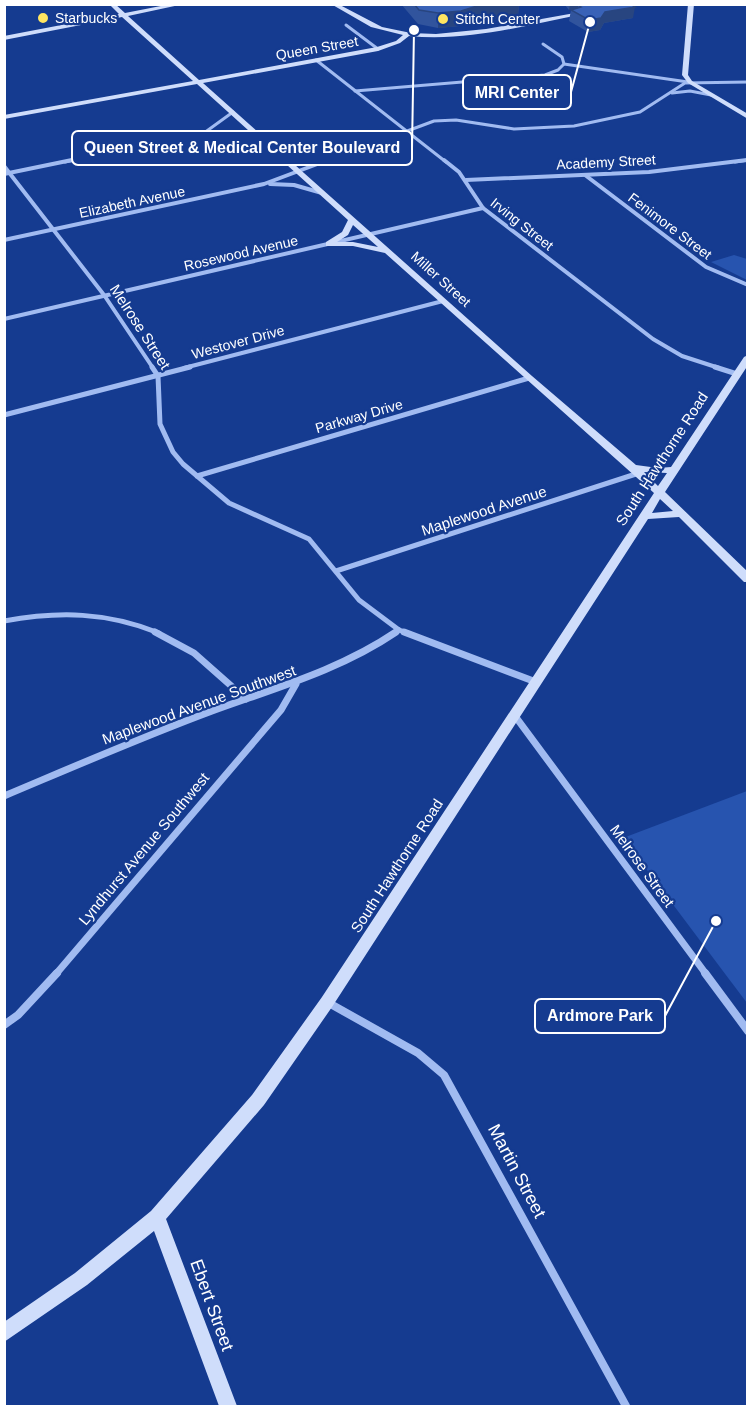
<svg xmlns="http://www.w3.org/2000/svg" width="752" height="1411" font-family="Arial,sans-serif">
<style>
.green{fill:#2754af}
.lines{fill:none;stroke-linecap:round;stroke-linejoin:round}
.street-far4{stroke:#a1bbf1;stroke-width:3}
.street-far3{stroke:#a1bbf1;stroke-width:4}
.street-far2{stroke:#a1bbf1;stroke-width:5}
.street-far1{stroke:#a1bbf1;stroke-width:7}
.street{stroke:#a1bbf1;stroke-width:8}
.secondary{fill:#cfddfb;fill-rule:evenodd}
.wall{fill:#31549d}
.shaded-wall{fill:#284580}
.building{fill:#3962b7;stroke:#284580;stroke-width:1.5}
.poi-dot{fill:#ffe561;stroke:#153b90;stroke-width:2}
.labels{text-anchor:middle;stroke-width:4.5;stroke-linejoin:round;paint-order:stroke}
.far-poi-label{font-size:14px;fill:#fff;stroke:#153b90;text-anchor:start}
.far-street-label{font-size:14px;fill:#fff;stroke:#153b90}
.street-label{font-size:15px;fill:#fff;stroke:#153b90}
.near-street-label{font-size:18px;fill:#fff;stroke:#153b90}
.leader{fill:none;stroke:#fff;stroke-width:2}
.callout-dot{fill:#fff;stroke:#153b90;stroke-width:2}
.callout{fill:#153b90;stroke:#fff;stroke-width:2}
.callout-label{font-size:16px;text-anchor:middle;font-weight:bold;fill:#fff}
</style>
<rect width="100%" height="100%" fill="#153b90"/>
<g class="green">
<path d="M734,255L747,259V280L711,262Z"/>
<path d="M747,791V1003L623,838Z"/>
</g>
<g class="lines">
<g class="street-far4">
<path d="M346,25L378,49"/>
<path d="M316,60L446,162"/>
<path d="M564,64L688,82"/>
<path d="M355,91L545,75L558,70L564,64L562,57L543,44"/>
<path d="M672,93L690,91L711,95"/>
<path d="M204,133L233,112"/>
<path d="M65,162L201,134L264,141"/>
<path d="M324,162L434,121L456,120L514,129L574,126L640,112L685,83L748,82"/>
<path d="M735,162L748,160"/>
</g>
<g class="street-far3">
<path d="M444,160L459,172L483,208L653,339L682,356L719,368"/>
<path d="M4,166L104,295L153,368"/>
<path d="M4,174L72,160"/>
<path d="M585,175L706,267L748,285"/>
<path d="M466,180L649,172L747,160"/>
<path d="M270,184L294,185L322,193"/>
<path d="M4,240L264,184L328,160"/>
<path d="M4,319L483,208"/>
<path d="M184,368L443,301"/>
</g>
<g class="street-far2">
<path d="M152,367L158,376L160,424L173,452L183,464L229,503L309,539L359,600L399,630L408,633"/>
<path d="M715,367L737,374"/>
<path d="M4,415L190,367"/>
<path d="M197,476L529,378"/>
<path d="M336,571L639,473"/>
<path d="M4,621C59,611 107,612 159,633"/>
<path d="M394,633L399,630"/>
</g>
<g class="street-far1">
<path d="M155,632L194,653L246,699"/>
<path d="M404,632L536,682"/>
<path d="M515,716L706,974"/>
<path d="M4,796C73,767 142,737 212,711C275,688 340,670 396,632"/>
<path d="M56,974L281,710L296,684"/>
</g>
<g class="street">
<path d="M705,973L748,1031"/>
<path d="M327,1002L418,1053L444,1075L626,1406"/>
<path d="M4,1025L18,1015L57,973"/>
</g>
<g class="secondary">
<path d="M109,4H115L125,13L171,4H184L128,16L199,80L377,47L396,41L403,35L371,27L331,4H338L382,27L411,33L436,34L486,29L586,11L584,14C527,25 468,42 409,36L400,43L378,51L203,83L532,376L636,465L658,468L671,467L744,357L748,355V365L665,492L748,572V582H744L679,517L648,519L332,1007L264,1105L166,1219L237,1406H219L154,1231L87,1285L4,1342V1322L75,1273L151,1211L252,1095L322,997L654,493L385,253L353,246H326V242L342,232L348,220L197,84L4,119V115L193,81L122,17L4,40V36L119,14ZM353,225L378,247L353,242H337L348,235ZM644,472L667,473L658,486ZM660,499L673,511L652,513Z"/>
<path d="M688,4H694L688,75L692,81L748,114V119L688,83L682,75Z"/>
</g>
</g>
<g class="wall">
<path d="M401,4H519L518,17L479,20L460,26L438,28L418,24Z"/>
<path d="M564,4H630L633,18L604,23L600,30L588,32L569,21L571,10L573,9L569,10Z"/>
</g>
<g class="shaded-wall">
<path d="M491,4H519L518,17L479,20L460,26L438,28V13L480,5Z"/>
<path d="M570,4H610L581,7L578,5V9L569,10Z"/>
<path d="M635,7L633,18L604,23L600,30L588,32L589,20L605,12Z"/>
</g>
<g class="building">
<path d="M414,4H491L480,5L461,11L438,13L419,10Z"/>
<path d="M582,4H630L635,7L605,12L601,18L589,20L571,10L581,7L578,5Z"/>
</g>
<g class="poi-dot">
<circle cx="43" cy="18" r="6"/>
<circle cx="443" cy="19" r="6"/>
</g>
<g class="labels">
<g class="far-poi-label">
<text x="55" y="23">Starbucks</text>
<text x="455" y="24">Stitcht Center</text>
</g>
<g class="far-street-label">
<text transform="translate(317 48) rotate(-10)" y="5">Queen Street</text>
<text transform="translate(606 162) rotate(-3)" y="5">Academy Street</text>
<text transform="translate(132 202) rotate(-12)" y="5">Elizabeth Avenue</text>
<text transform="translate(522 224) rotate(38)" y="5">Irving Street</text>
<text transform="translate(670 226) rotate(37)" y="5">Fenimore Street</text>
<text transform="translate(241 253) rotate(-13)" y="5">Rosewood Avenue</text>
<text transform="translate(441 279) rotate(42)" y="5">Miller Street</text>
<text transform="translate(238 342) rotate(-15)" y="5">Westover Drive</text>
<text transform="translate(359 416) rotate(-16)" y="5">Parkway Drive</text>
</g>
<g class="street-label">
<text transform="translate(140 327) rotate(57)" y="5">Melrose Street</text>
<text transform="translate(662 459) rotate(-57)" y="5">South Hawthorne Road</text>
<text transform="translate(484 511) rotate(-18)" y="5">Maplewood Avenue</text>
<text transform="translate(199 705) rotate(-20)" y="5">Maplewood Avenue Southwest</text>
<text transform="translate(144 849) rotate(-50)" y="5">Lyndhurst Avenue Southwest</text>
<text transform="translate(397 866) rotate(-57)" y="5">South Hawthorne Road</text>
<text transform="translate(642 866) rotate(54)" y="5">Melrose Street</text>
</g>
<g class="near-street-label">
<text transform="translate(517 1171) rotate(62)" y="6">Martin Street</text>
<text transform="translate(212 1305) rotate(70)" y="6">Ebert Street</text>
</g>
</g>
<path class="leader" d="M590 22L571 92M414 30L412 148M716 921L665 1016"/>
<g class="callout-dot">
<circle cx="590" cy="22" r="6"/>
<circle cx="414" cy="30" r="6"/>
<circle cx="716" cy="921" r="6"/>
</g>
<g class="callout">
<rect x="463" y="75" width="108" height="34" rx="6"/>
<rect x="72" y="131" width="340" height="34" rx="6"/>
<rect x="535" y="999" width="130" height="34" rx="6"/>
</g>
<g class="callout-label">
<text x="517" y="98">MRI Center</text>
<text x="242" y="153">Queen Street &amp; Medical Center Boulevard</text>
<text x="600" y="1021">Ardmore Park</text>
</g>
<rect width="752" height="1411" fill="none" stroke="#ffffff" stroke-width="12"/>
</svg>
